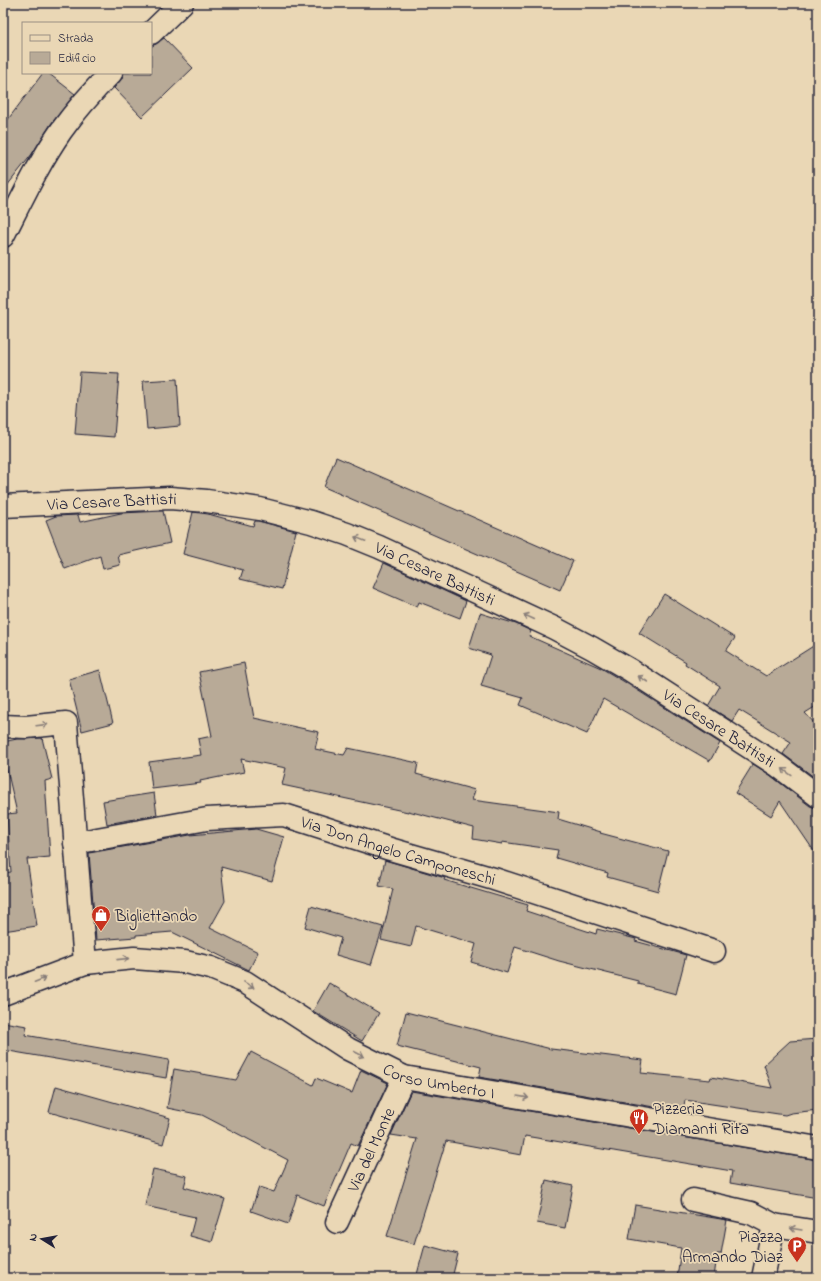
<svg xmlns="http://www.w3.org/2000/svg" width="821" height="1281" font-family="'Indie Flower',sans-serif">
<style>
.building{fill:#b8aa97;stroke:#22223b}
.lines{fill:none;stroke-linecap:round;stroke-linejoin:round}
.minor-casing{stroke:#22223b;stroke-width:25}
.tertiary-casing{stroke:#22223b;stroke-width:25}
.minor{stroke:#ead7b5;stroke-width:22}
.tertiary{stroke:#ead7b5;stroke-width:22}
.oneway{stroke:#867c78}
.labels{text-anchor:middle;stroke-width:3.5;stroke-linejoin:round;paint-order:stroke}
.street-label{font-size:17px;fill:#22223b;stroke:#ead7b5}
.poi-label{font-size:17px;fill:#22223b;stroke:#ead7b5;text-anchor:start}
</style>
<rect width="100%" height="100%" fill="#ead7b5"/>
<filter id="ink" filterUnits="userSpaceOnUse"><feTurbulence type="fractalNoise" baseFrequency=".025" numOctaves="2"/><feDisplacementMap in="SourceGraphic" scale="8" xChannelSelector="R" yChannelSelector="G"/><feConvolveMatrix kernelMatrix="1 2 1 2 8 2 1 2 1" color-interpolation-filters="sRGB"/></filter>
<g filter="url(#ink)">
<g class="building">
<path d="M164,38L193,68L142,117L114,88L120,81L124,73H151V47Z"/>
<path d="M43,73H48L75,94L51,124L32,154L3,191V126Z"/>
<path d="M80,372L119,374L114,437L75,434Z"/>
<path d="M177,379L180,426L147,429L143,381Z"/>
<path d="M336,457L573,561L560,590L324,487Z"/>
<path d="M163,511L170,543L118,555L120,565L103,569L100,556L65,569L46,520L56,516L78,515L80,522L121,513Z"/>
<path d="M193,512L208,514L253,526L255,521H258L296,531L282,589L240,579L243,570L183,554Z"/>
<path d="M384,563L466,601L460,618L419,602L417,607L373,588Z"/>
<path d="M664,594L735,638L726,651L766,676L818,643V705L805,713L818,727V780L783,754L791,742L739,710L732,721L708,706L720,686L685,664L686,662L639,633Z"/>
<path d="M480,613L516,624L531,631L529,636L601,668L623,681L720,743L710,761L603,699L587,734L520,705L523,698L481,686L491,655L469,648Z"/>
<path d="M244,663L254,718L319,732L315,749L344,755L348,748L418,763L416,774L475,790L472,800L559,812L558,819L601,832L600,833L668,851L658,891L607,877L608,873L556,858L558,850L502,842V844L473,839L474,828L408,811V812L282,785L286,768L241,759L244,772L200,781L201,783L152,789L149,762L201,755L198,739L212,736L199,672Z"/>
<path d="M100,670L113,723L82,731L69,679Z"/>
<path d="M42,738L52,779L45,781L50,857L27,859L37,926L3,931V873L11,872L7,814L17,813L3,752V742L17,739Z"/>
<path d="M753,764L770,775L810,806L818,808V857L780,801L771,816L735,793Z"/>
<path d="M154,793L157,815L107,824L103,801Z"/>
<path d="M256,829L284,837L272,881L221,867L225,901L210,928L258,952L249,970L172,932L136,935V937L96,940L89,853L190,835Z"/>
<path d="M385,860L445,878L444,880L528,905L526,911L596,934L597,929L636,939L635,941L686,955L676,994L638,984V981L559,961L515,947L507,973L471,962L476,944L416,926L411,947L381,940L393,889L379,886Z"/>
<path d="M311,906L383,927L371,965L336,955L341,938L305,927Z"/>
<path d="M329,983L379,1013L362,1041L313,1011Z"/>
<path d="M406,1012L551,1049L643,1060L641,1073L710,1080L711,1077L772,1088L764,1065L790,1041L818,1039V1110L791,1113L785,1115L685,1100L683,1112L479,1077L481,1067L397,1046Z"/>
<path d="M3,1022L27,1026L25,1035L169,1060L166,1078L3,1050Z"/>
<path d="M251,1052L313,1085L316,1078L352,1093L361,1070L388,1083L358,1146L351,1143L324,1206L297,1195L288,1224L251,1211L259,1187L274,1192L288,1160L202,1115L167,1108L174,1069L236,1080Z"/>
<path d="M56,1086L170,1118L163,1144L49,1112Z"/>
<path d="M411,1091L818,1160V1198L730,1183L732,1171L525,1136L521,1155L446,1141L414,1244L387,1236L417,1139L391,1135Z"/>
<path d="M153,1169L187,1176L184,1187L225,1199L212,1242L190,1236L195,1217L145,1206Z"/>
<path d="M546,1180L573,1186L565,1228L537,1223Z"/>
<path d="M635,1205L727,1220L721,1254H717L714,1278H677L681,1248L629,1239Z"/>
<path d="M425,1245L458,1254L452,1278H416Z"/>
</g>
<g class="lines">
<defs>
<g id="minor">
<path d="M151,33L182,3"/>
<path d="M3,236C21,201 38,164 61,131C76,110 93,91 111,73"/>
<path d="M3,726L26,727L66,723L85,963"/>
<path id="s1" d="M75,843L207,819L284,815L390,849L494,879L714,951"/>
<path d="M693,1200L751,1213L774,1225"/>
<path id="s2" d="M337,1222L404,1077"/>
</g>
<g id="tertiary">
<path id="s3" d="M3,506L170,498L207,501L260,509L311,522L347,534L379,547L554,628L592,648L630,670L777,765L818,796"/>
<path id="s4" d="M3,994L85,963L134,958L185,962L211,968L245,982L348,1049L404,1077L818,1148"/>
<path d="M763,1278L774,1225L818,1232"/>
</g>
</defs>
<use href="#minor" class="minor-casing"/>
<use href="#tertiary" class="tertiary-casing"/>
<use href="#minor" class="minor"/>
<use href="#tertiary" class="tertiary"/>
</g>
<defs><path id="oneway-shaft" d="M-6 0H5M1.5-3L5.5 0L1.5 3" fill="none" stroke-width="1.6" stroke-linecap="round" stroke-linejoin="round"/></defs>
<g class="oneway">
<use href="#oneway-shaft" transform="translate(360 539) rotate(-158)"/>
<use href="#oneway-shaft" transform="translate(529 617) rotate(-155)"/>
<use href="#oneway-shaft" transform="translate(643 679) rotate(-147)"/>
<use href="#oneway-shaft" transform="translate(42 725) rotate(-7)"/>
<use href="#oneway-shaft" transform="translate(787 772) rotate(-144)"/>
<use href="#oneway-shaft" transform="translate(123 959) rotate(-6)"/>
<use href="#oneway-shaft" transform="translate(40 980) rotate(-21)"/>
<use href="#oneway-shaft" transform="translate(249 985) rotate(31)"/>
<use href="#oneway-shaft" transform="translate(359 1054) rotate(27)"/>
<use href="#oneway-shaft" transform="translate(523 1097) rotate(10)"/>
<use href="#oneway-shaft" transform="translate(796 1229) rotate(-171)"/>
</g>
</g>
<defs>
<symbol id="shop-pin" viewBox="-11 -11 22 30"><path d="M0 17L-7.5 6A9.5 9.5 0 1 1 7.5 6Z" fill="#c8321e" stroke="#ead7b5"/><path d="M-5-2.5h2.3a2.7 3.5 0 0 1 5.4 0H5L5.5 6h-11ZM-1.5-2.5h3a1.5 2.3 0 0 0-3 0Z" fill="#fff"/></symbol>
<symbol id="restaurant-pin" viewBox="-11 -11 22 30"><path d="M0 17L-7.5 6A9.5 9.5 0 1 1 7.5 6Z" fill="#c8321e" stroke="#ead7b5"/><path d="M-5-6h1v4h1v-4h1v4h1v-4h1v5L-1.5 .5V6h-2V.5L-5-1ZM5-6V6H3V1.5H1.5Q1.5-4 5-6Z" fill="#fff"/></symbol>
<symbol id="parking-pin" viewBox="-11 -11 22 30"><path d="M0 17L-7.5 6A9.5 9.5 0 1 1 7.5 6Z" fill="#c8321e" stroke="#ead7b5"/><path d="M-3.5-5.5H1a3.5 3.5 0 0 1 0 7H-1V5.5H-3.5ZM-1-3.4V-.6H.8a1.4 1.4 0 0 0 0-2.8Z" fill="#fff"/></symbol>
</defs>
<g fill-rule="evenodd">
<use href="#shop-pin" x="90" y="904" width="22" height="30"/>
<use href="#restaurant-pin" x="628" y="1107" width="22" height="30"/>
<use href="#parking-pin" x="786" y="1235" width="22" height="30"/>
</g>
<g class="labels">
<g class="street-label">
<text dy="6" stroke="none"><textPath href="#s3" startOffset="109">Via Cesare Battisti</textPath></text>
<text dy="6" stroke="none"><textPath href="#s3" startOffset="445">Via Cesare Battisti</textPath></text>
<text dy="6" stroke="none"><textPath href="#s3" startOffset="769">Via Cesare Battisti</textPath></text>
<text dy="6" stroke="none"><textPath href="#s1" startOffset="331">Via Don Angelo Camponeschi</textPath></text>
<text dy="6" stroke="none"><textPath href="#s4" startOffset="472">Corso Umberto I</textPath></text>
<text dy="6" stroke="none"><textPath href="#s2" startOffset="80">Via del Monte</textPath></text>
</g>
<g class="poi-label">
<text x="115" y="921">Bigliettando</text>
<text x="653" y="1114">Pizzeria<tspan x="653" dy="20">Diamanti Rita</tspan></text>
<text x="783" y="1242" text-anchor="end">Piazza<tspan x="783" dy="20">Armando Diaz</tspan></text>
</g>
</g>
<rect width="821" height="1281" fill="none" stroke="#ead7b5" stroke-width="16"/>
<rect x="8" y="8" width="805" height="1265" fill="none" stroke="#22223b" stroke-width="1.5" filter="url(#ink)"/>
<rect x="22" y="22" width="130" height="52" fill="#ead7b5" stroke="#9a8f84"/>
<rect x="30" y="35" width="20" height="6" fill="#ead7b5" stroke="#9a8f84"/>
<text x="58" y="42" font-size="12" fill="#22223b">Strada</text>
<rect x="30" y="52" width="20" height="12" fill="#b8aa97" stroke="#9a8f84"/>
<text x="58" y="62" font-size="12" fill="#22223b">Edificio</text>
<g transform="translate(42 1239) rotate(281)" stroke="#ead7b5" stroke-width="3" paint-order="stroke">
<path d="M0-3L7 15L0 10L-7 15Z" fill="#22223b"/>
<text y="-6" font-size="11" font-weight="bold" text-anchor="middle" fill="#22223b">N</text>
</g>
</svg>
